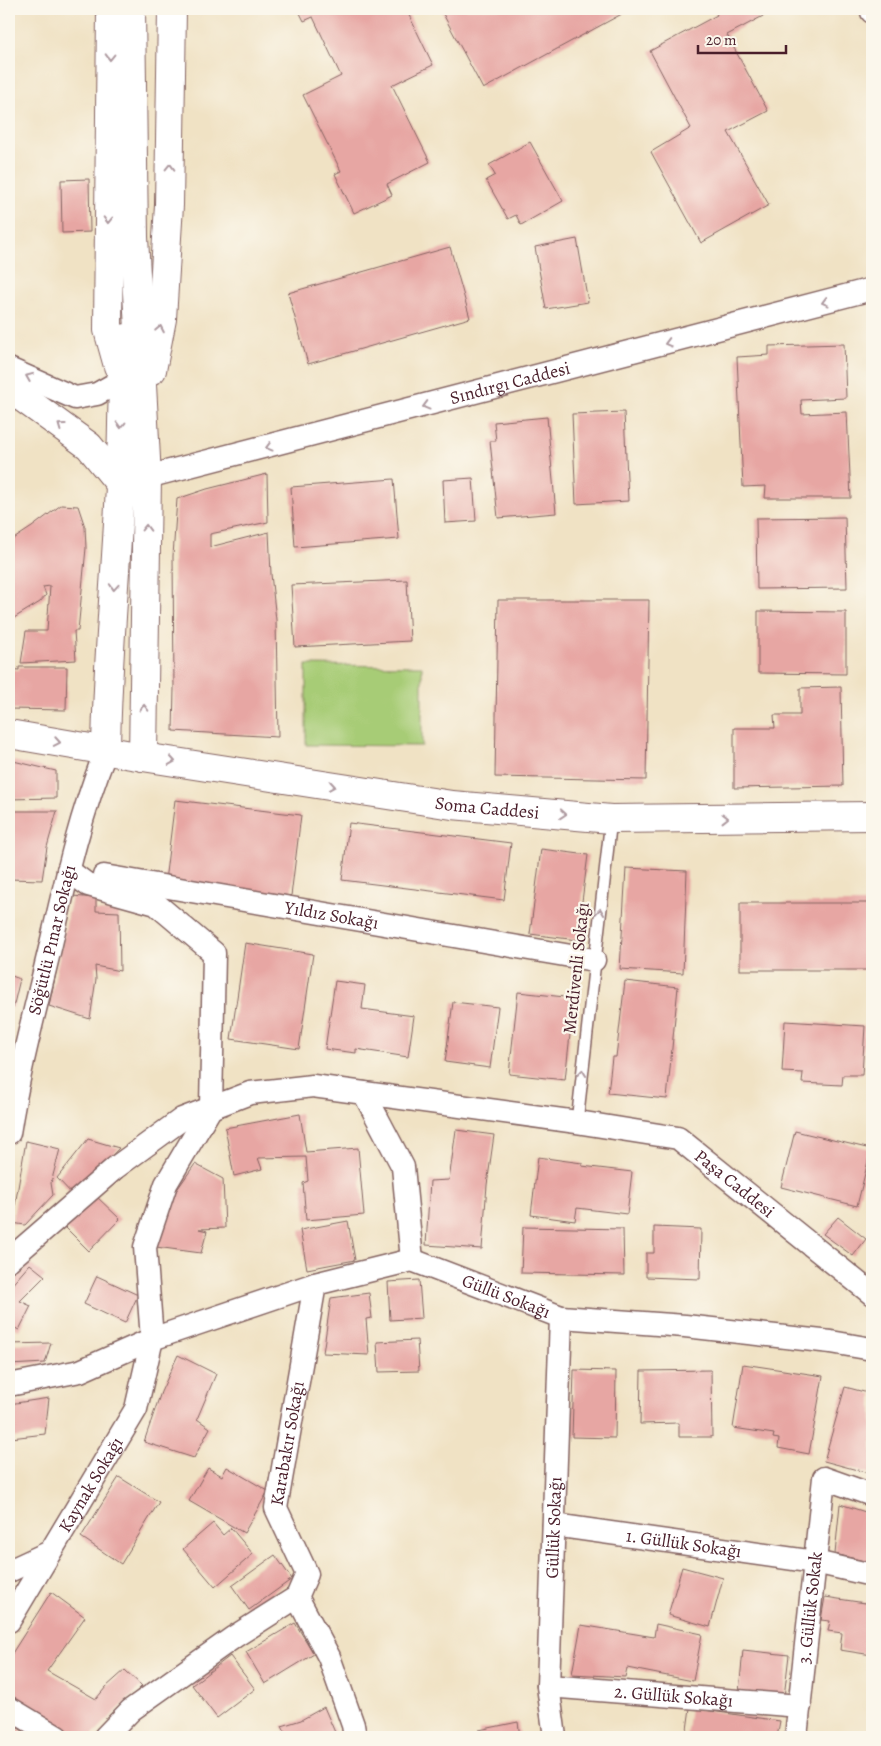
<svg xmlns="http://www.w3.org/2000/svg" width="881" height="1746" font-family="Alegreya,serif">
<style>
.green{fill:#a7cc76;stroke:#787650}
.building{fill:#e7a6a3}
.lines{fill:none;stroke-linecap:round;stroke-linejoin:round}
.lane-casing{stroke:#846361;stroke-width:14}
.street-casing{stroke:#846361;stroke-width:25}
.secondary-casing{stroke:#846361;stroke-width:30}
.lane{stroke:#fff;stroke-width:11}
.street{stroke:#fff;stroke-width:22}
.secondary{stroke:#fff;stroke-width:28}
.oneway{stroke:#ae9aa0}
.labels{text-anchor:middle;stroke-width:4.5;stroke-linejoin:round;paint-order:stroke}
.street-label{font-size:18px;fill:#4a1f2b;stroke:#fbf7ec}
</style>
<rect width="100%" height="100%" fill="#fbf7ec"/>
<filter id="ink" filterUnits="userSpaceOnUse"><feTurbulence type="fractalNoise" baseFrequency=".02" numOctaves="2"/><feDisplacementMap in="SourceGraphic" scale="10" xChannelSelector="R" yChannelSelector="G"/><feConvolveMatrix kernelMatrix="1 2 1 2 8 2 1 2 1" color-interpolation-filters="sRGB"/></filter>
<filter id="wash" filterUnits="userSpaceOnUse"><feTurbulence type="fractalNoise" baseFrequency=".0096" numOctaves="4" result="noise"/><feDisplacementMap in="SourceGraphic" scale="20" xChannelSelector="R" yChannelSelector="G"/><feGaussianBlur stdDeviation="1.12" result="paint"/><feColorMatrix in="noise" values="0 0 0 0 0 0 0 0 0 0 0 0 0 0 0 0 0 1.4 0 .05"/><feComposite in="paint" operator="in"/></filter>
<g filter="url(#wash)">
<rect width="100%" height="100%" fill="#f0e2c4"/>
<path class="green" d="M306,665L422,666V746L306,745Z"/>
<g id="blocks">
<g class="building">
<path d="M298,9H406L433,65L392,85L430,162L387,184L392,195L354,213L335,174L341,171L303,95L341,76L313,17L304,21Z"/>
<path d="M449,9H631L483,89L442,12Z"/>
<path d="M714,9H762L765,15L727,35L768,111L728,132L769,205L701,243L651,152L691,128L650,51L717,15Z"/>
<path d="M530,142L563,201L521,225L516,215L508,219L486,180L495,175L489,165Z"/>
<path d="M89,179L90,232L62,233L61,180Z"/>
<path d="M577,239L588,302L546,309L535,247Z"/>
<path d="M450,247L470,318L308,364L288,293Z"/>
<path d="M844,344L846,398L801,400L802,414L847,412L851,498H765L766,486L743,487L737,357L769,355V346Z"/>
<path d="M624,412L628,501L576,504L572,414Z"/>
<path d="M547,417L556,513L498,518L490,441H496L494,422Z"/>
<path d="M267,474L268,522L210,534V547L269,532L271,574L276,620L278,737L173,731L174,689L173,556L177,499L207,489Z"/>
<path d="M473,478L476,521L445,523L443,480Z"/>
<path d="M394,479L399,539L295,547L291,487Z"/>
<path d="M61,505L78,506L85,527L86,548L78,631H74L76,660L21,663L26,631H47L50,586L43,587L46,595L40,602L9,621V542L32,527Z"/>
<path d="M845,517L847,588L757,589L756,518Z"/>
<path d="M407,580L410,641L295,647L291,585Z"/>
<path d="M498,600H649L646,780L495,777Z"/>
<path d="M758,611L846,612V674L758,673Z"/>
<path d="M19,667H67L66,710L9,709V669L19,670Z"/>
<path d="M841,687L843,786L734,788V728H775L774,715H800V688Z"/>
<path d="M9,760L56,771V798L9,799Z"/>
<path d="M175,800L301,815L291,896L165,881Z"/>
<path d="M9,811H57L47,847L42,880L9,879Z"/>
<path d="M349,823L511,843L504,900L342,880Z"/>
<path d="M541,849L588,855L577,940L530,934Z"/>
<path d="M626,868L687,871L683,973L620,969Z"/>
<path d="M72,896L96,898V911L119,912L120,971L95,966L96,979L90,1019L49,1006Z"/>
<rect x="740" y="903" width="132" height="67"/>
<path d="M245,943L313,954L299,1049L231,1039Z"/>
<path d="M9,975L20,979L13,1008H9Z"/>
<path d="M335,981L365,985L362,1009L414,1016L408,1057L356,1049V1053L325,1049Z"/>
<path d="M625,981L678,987L667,1099L608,1093L612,1057H616Z"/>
<path d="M518,992L574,998L565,1080L509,1074Z"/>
<path d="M453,1002L498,1007L490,1068L445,1062Z"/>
<path d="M785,1021L865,1026L862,1075H843L842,1085L802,1083L803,1073L782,1072Z"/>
<path d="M300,1114L306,1152L358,1148L364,1215L306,1220L303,1183L308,1181L306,1157L258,1158L262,1169L234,1176L225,1128Z"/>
<path d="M456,1130L494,1135L487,1185L482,1249L426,1245L430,1181L449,1180Z"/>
<path d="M795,1131L871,1149L857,1206L781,1187Z"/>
<path d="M88,1139L119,1148L74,1196L57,1178Z"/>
<path d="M26,1141L60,1149L51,1183L53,1195L25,1225L12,1223Z"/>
<path d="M538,1157L582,1163V1166L632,1172L627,1214L577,1208L575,1221L531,1215Z"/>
<path d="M195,1164L223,1179L225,1228L199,1229L207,1231L201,1253L156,1247L176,1191Z"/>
<path d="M95,1195L120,1219L89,1251L65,1227Z"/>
<path d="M838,1217L866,1239L853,1256L823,1234Z"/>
<path d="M348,1221L355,1260L307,1269L300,1230Z"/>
<path d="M523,1227L623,1229L624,1275L521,1273Z"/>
<path d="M654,1227L701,1229L700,1279L646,1277V1253H654Z"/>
<path d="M30,1264L45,1276L20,1301L31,1306L19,1330L9,1325V1306L13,1298L9,1295V1288Z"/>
<path d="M97,1276L138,1295L125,1323L84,1304Z"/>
<path d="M419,1280L422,1318L390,1320L388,1282Z"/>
<path d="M369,1293L372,1318L366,1319L369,1355L323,1353L331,1298Z"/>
<path d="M417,1340L419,1371L379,1372L377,1342Z"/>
<path d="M51,1343L45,1363L9,1365V1344Z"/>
<path d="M178,1355L216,1374L197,1419L210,1428L194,1458L144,1442L161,1392Z"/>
<path d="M743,1364L823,1376L809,1454L778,1448L779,1439L773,1438L774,1434L733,1428Z"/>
<path d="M574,1370L616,1371L615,1438L572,1437Z"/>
<path d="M711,1370L712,1437H679V1423L640,1424L641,1371Z"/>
<path d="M845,1387L872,1394V1474L824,1461Z"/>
<path d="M49,1398L45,1434L11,1438V1447H9V1404Z"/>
<path d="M227,1467L268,1491L244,1533L189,1501L208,1468L222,1476Z"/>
<path d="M119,1477L159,1502L121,1564L81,1537Z"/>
<path d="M840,1504L872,1514V1563L835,1554Z"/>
<path d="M213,1523L223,1535L231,1528L253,1554L215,1587L183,1549Z"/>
<path d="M275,1555L292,1579L249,1610L232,1586Z"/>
<path d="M682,1567L723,1578L710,1627L668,1615Z"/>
<path d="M51,1592L85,1617L47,1671L96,1699L106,1687L125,1670L142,1686L90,1737H79L68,1732L9,1696V1658Z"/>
<path d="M825,1597L872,1604V1655L840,1650L842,1633L828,1631L830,1621L821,1620Z"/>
<path d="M295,1623L314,1654L265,1684L246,1652Z"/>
<path d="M656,1624L702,1634L693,1681L627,1668L625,1677L572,1674L581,1625L654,1637Z"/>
<path d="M743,1650L789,1655L784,1697L739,1692Z"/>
<path d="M230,1656L255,1689L217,1718L192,1685Z"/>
<path d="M324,1707L337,1737H287L282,1726L301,1720Z"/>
<path d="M690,1708L780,1721L777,1737H686Z"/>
<path d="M9,1722L12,1724L32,1737H9Z"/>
<path d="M518,1722L520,1737H480L479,1730Z"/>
</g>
</g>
</g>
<g filter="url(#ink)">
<use href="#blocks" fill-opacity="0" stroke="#846361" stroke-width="1"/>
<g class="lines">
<defs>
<path id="lane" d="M577,1122L611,819"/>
<g id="street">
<path d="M872,9V12"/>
<path d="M9,369L75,398L97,394L122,380"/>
<path id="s1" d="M147,477L872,289"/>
<path id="s2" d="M104,876L594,960"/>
<path d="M364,1093L403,1167L412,1260"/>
<path id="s3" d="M9,1133C19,1069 36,1007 51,944C66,879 81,812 106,751"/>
<path id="s4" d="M9,1260L115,1168L182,1119L250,1093L313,1086L577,1122L678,1138L872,1294"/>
<path id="s5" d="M9,1385L80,1371L152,1339L315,1284L412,1260L561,1317L685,1326L831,1342L872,1349"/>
<path id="s6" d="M554,1525L815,1562L872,1575"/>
<path d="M9,1571L50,1552"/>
<path d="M297,1597L329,1657L353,1725L355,1737"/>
<path id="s7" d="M9,1621L136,1409L152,1339L145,1247L166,1184L211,1108L214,953L156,904L88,885L68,870"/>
<path id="s8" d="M548,1686L800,1706"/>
<path d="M9,1708L57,1737"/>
<path id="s9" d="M105,1737L131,1710L234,1637L297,1597L307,1574L276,1508L315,1284"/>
<path id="s10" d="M555,1737L548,1686L561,1317"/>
<path id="s11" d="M796,1737L824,1478L872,1495"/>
</g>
<g id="secondary">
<path d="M111,9L108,330L118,366"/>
<path d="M131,9L134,237L147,477L143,757"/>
<path d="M152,370L162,319L169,205L172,9"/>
<path d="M9,388L89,446L120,484"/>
<path id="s12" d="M9,734L143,757L452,805L611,819L872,816"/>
<path d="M106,751C107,662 116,574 120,486C123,436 121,387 126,338"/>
</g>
</defs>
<use href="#lane" class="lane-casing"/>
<use href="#street" class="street-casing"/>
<use href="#secondary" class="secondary-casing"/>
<use href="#lane" class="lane"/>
<use href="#street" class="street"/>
<use href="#secondary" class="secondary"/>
</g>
<defs><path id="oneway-chevron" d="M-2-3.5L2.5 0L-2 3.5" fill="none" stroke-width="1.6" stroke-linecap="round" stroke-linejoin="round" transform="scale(1.25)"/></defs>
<g class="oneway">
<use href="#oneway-chevron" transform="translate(110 57) rotate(91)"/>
<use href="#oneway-chevron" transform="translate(170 167) rotate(-89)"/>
<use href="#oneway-chevron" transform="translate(108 220) rotate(91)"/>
<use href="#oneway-chevron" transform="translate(825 302) rotate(165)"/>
<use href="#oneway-chevron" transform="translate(160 329) rotate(-79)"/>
<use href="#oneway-chevron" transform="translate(668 343) rotate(165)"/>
<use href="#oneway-chevron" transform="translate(29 377) rotate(-158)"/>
<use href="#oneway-chevron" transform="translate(426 406) rotate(165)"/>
<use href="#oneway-chevron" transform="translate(121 425) rotate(91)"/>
<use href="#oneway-chevron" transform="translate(61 426) rotate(-144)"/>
<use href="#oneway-chevron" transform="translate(269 447) rotate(165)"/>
<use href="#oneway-chevron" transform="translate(146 528) rotate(-89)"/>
<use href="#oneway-chevron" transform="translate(114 587) rotate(94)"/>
<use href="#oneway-chevron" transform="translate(144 708) rotate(-89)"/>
<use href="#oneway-chevron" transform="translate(57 742) rotate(10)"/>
<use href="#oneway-chevron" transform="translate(172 761) rotate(9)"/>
<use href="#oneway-chevron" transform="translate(332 786) rotate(9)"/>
<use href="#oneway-chevron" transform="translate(563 814) rotate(5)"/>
<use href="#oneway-chevron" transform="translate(725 818)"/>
<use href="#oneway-chevron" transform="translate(600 912) rotate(-84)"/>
<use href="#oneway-chevron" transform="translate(582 1073) rotate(-84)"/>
</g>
</g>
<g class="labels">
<g class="street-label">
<text dy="6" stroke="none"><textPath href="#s1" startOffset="375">Sındırgı Caddesi</textPath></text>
<text dy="6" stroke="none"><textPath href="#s12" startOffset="484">Soma Caddesi</textPath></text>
<text dy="6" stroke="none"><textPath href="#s2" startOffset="231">Yıldız Sokağı</textPath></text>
<text dy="6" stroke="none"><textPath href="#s3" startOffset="198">Söğütlü Pınar Sokağı</textPath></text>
<text transform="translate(576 968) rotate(-84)" y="6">Merdivenli Sokağı</text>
<text dy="6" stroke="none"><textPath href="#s4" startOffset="801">Paşa Caddesi</textPath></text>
<text dy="6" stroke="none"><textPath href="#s5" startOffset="524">Güllü Sokağı</textPath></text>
<text dy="6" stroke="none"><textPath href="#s9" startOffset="402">Karabakır Sokağı</textPath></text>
<text dy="6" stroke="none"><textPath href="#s7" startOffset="159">Kaynak Sokağı</textPath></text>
<text dy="6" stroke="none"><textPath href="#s10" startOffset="210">Güllük Sokağı</textPath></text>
<text dy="6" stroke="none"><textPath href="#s6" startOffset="131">1. Güllük Sokağı</textPath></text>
<text dy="6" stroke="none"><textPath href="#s11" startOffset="130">3. Güllük Sokak</textPath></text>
<text dy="6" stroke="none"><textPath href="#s8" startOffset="126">2. Güllük Sokağı</textPath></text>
</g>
</g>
<rect width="881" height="1746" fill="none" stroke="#fbf7ec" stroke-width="30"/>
<path d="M698 45v8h88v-8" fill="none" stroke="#4a1f2b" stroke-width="2.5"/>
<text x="706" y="45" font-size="15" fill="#4a1f2b" stroke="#fbf7ec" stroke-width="4" paint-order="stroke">20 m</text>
</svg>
